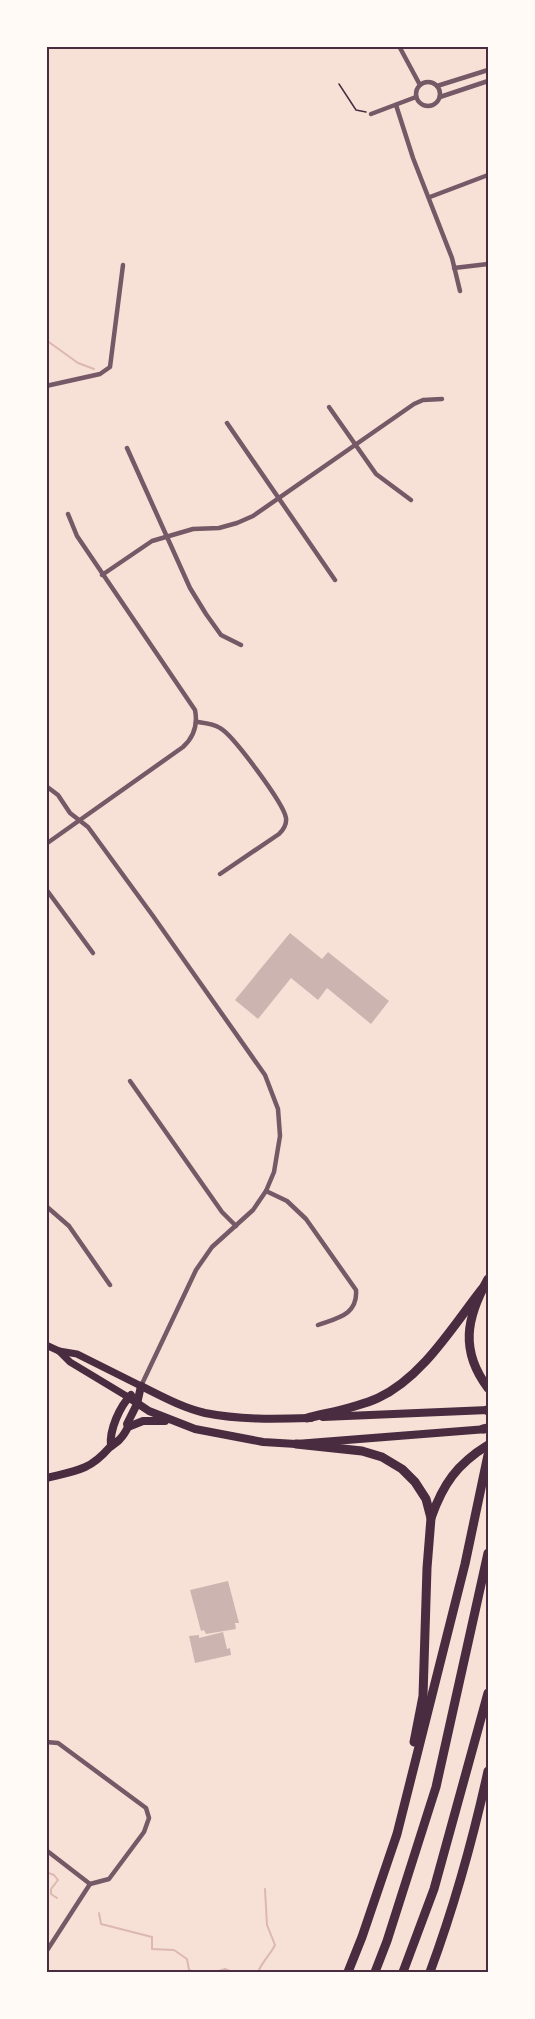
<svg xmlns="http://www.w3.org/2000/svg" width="535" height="2019" font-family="'Varela Round',sans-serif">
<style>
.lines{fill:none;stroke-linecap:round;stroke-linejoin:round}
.stream{stroke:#dcb8b0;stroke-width:2}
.building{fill:#ccb4b1}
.path{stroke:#4a2c40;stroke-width:1.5}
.minor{stroke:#755966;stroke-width:4.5}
.secondary{stroke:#4a2c40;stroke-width:7}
.primary{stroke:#4a2c40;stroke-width:8}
.motorway{stroke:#4a2c40;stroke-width:9}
.neatline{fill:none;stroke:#4a2c40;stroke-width:2}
</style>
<rect width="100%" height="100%" fill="#f7e1d7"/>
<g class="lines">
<g class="stream">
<path d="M46,340L78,363L94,369"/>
<path d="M46,1872L54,1875L58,1880L51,1889V1894L57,1898"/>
<path d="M99,1913L101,1924L152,1937V1949L174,1950L187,1959L189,1970L196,1972"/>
<path d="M216,1972L225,1969L232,1972"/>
<path d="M258,1972C262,1962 270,1955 275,1945L267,1925L265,1889"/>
</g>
</g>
<g class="building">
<path d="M290,933L322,959L328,952L389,1001L371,1024L327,988L318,1000L291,978L258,1019L235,1000Z"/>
<path d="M228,1581L239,1623H235L236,1629L206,1634L204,1630L201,1631L190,1590Z"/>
<path d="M223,1632L227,1649L230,1648L231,1655L195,1663L189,1636L199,1635V1638Z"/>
</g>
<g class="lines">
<path class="path" d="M339,84L356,110L366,112"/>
<g class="minor">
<path d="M399,46L420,85"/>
<circle cx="428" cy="94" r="12"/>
<path d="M437,86L488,70"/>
<path d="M440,97L488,81"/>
<path d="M396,105L413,158L452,258L460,291"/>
<path d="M371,114L416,97"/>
<path d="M430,197L488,175"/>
<path d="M454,268L488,264"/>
<path d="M46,386L100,374L110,367L123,265"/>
<path d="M329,407L376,474L411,500"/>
<path d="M227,423L335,580"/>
<path d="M127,448L190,588L206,614L221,635L241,645"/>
<path d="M102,575L152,541L193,529L219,528L237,523L253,516L414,404L423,400L442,399"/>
<path d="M198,722C205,723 214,724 220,728C233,735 284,804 286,818C287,825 283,830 279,834L220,874"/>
<path d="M46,786L58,795L70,813L88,827L153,916L265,1075L278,1109L280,1136L274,1172L266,1191L253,1210L212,1247L196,1270L141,1386"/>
<path d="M46,844L183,747C194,737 198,725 195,710L77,536L68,514"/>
<path d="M46,889L93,953"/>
<path d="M130,1081L222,1212L236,1226"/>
<path d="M266,1191L287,1201L306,1219L356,1290C358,1315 337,1318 318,1325"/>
<path d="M46,1206L69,1226L110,1285"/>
<path d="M46,1742L58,1743L146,1808L149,1818L144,1832L109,1879L90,1884"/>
<path d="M46,1850L90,1884L46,1952"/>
</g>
<g class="secondary">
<path d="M46,1345L59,1351L77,1354L141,1386"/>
<path d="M59,1351L70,1362L128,1397"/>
</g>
<g class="primary">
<path d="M141,1386C161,1396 183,1408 205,1413C240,1420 275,1419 311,1418"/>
<path d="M128,1397L149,1411L195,1429L263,1442L296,1444L487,1429"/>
<path d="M323,1417L488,1410"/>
<path d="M128,1427L143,1421H165"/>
<path d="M111,1446C109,1430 120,1406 131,1395"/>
<path d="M46,1478C75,1471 89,1471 109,1448C113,1444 117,1443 120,1439C123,1436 126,1431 128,1427L127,1424L137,1404L141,1386"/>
</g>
<g class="motorway">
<path d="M488,1279C466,1318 460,1351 488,1388"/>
<path d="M487,1410L488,1411"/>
<path d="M307,1418C331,1412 356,1408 378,1398C422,1378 453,1326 482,1289"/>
<path d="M483,1429L488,1428"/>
<path d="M296,1444L362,1451L382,1457L402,1469L415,1482L426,1499L431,1518L427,1568L423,1696L414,1742"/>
<path d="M431,1518C443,1484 457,1464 488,1445"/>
<path d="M348,1972L362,1937L397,1834L465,1564L488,1455"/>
<path d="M375,1972L387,1941L436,1787L488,1553"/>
<path d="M403,1972L434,1889L488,1693"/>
<path d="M430,1972C454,1907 473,1839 488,1771"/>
</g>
</g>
<rect width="535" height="2019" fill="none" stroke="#fffaf5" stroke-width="96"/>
<rect x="48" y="48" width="439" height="1923" class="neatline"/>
</svg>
